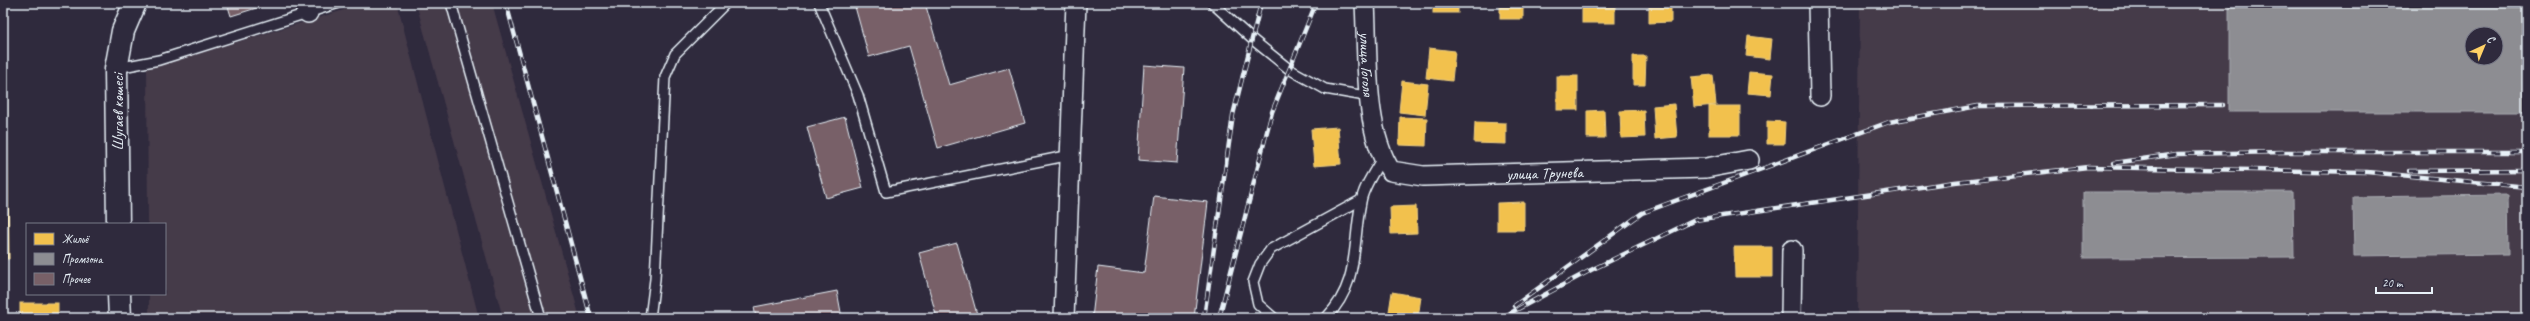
<svg xmlns="http://www.w3.org/2000/svg" width="2530" height="321" font-family="Caveat,sans-serif">
<style>
.built{fill:#453a4a;fill-rule:evenodd}
.homes{fill:#f2c14e;stroke:#efcf81}
.industry{fill:#8d8d92;stroke:#a8abb1;fill-rule:evenodd}
.building{fill:#786067;stroke:#e8f1f8}
.lines{fill:none;stroke-linecap:round;stroke-linejoin:round}
.service-casing{stroke:#e8f1f8;stroke-width:12}
.minor-casing{stroke:#e8f1f8;stroke-width:22}
.secondary-casing{stroke:#e8f1f8;stroke-width:25}
.service{stroke:#2f2a3d;stroke-width:9}
.minor{stroke:#2f2a3d;stroke-width:19}
.secondary{stroke:#2f2a3d;stroke-width:22}
.rail-casing{stroke:#e8f1f8;stroke-width:4.5}
.rail{stroke:#2f2a3d;stroke-width:3;stroke-dasharray:9;stroke-linecap:butt}
.labels{text-anchor:middle;stroke-width:4;stroke-linejoin:round;paint-order:stroke}
.street-label{font-size:16px;fill:#e8f1f8;stroke:#2f2a3d}
</style>
<rect width="100%" height="100%" fill="#2f2a3d"/>
<filter id="ink" filterUnits="userSpaceOnUse"><feTurbulence type="fractalNoise" baseFrequency=".025" numOctaves="2"/><feDisplacementMap in="SourceGraphic" scale="8" xChannelSelector="R" yChannelSelector="G"/><feConvolveMatrix kernelMatrix="1 2 1 2 8 2 1 2 1" color-interpolation-filters="sRGB"/></filter>
<g filter="url(#ink)">
<g class="built">
<path d="M367,3H397L479,318H149V294H165V224H148L147,69Z"/>
<path d="M416,3H492L580,318H503Z"/>
<path d="M1860,3H2527V318H1857ZM2472,34H2496V58H2472Z"/>
</g>
<g class="homes">
<rect x="1433" y="3" width="25" height="10"/>
<rect x="1500" y="3" width="23" height="16"/>
<rect x="1582" y="3" width="33" height="20"/>
<path d="M1649,3H1671V22L1649,23Z"/>
<path d="M1748,36L1772,39L1770,59L1746,56Z"/>
<path d="M1429,48L1455,51L1452,81L1426,78Z"/>
<path d="M1633,56H1646L1645,85H1633Z"/>
<path d="M1749,72L1773,74L1771,95L1747,93Z"/>
<path d="M1713,75L1716,105L1694,107L1691,77Z"/>
<rect x="1557" y="76" width="21" height="34"/>
<path d="M3,78H7L9,259H3Z"/>
<path d="M1402,81L1428,84L1425,115L1399,112Z"/>
<path d="M1674,104L1677,137L1655,139L1653,106Z"/>
<rect x="1709" y="106" width="31" height="29"/>
<path d="M1604,110L1605,138H1587V111Z"/>
<path d="M1644,110L1645,137L1621,138L1620,111Z"/>
<path d="M1400,117L1427,118L1426,146L1399,145Z"/>
<path d="M1767,121L1785,122L1784,144H1767Z"/>
<path d="M1475,122L1506,123V144L1474,143Z"/>
<path d="M1338,127L1341,164L1314,166L1311,129Z"/>
<path d="M1524,202V230H1497V203Z"/>
<path d="M1416,206L1417,233L1391,234L1390,207Z"/>
<path d="M1734,247H1772V277H1735Z"/>
<path d="M1392,292L1421,297L1418,318H1388Z"/>
<rect x="20" y="303" width="38" height="15"/>
</g>
<g class="industry">
<path d="M2229,3H2527V112H2229ZM2472,34H2496V58H2472Z"/>
<path d="M2083,192H2293L2294,257L2083,258Z"/>
<path d="M2508,195L2509,254L2354,256L2353,197Z"/>
</g>
<g class="building">
<path d="M227,3H266V5L231,16Z"/>
<path d="M854,3H925L949,85L1009,68L1025,123L938,148L909,46L869,57Z"/>
<path d="M1144,65L1184,68L1177,163L1138,160Z"/>
<path d="M845,117L863,188L826,198L807,127Z"/>
<path d="M1154,196L1208,202L1194,318H1092L1098,267L1144,273Z"/>
<path d="M957,243L978,318H937L919,253Z"/>
<path d="M837,291L842,318H756L754,307Z"/>
</g>
<g class="lines">
<defs>
<g id="service">
<path d="M451,3L541,318"/>
<path d="M819,3L858,95L886,192L1071,155"/>
<path d="M1212,3L1253,40L1289,69L1325,89L1371,97"/>
<path d="M117,68L159,60L339,3"/>
<path d="M650,318L655,279L665,77L675,54L726,3"/>
<path d="M1274,318L1258,304L1253,282L1260,264L1271,249L1361,200"/>
<path d="M1326,318C1360,283 1352,246 1361,202C1363,187 1375,171 1382,158"/>
</g>
<g id="minor">
<path d="M304,3L308,13"/>
<path id="s1" d="M1365,3C1368,52 1363,130 1391,171L1423,176L1706,168L1749,160"/>
<path d="M1818,3L1820,96"/>
<path d="M1064,318L1076,3"/>
<path d="M1791,318L1792,250"/>
</g>
<g id="secondary">
<path d="M118,224L116,69L123,31L135,3"/>
<path d="M119,294L120,318"/>
</g>
</defs>
<use href="#service" class="service-casing"/>
<use href="#minor" class="minor-casing"/>
<use href="#secondary" class="secondary-casing"/>
<use href="#service" class="service"/>
<use href="#minor" class="minor"/>
<use href="#secondary" class="secondary"/>
<defs>
<g id="rail">
<path d="M506,3L591,318"/>
<path d="M2114,163L2177,154L2284,152H2527"/>
<path d="M2409,171L2527,170"/>
<path d="M1514,306L1642,213L1889,122L1978,106L2223,105"/>
<path d="M1204,318L1233,115L1261,3"/>
<path d="M1219,318L1272,112L1316,3"/>
<path d="M1501,318L1591,270L1695,220L1955,182L2088,167L2367,172L2527,187"/>
</g>
</defs>
<use href="#rail" class="rail-casing"/>
<use href="#rail" class="rail"/>
</g>
</g>
<g class="labels">
<g class="street-label">
<text dy="6" stroke="none"><textPath href="#s1" startOffset="61">улица Гоголя</textPath></text>
<text transform="translate(117 112) rotate(-90)" y="6">Шугаев көшесі</text>
<text dy="6" stroke="none"><textPath href="#s1" startOffset="326">улица Трунева</textPath></text>
</g>
</g>
<rect width="2530" height="321" fill="none" stroke="#2f2a3d" stroke-width="16"/>
<rect x="8" y="8" width="2514" height="305" fill="none" stroke="#e8f1f8" stroke-width="1.5" filter="url(#ink)"/>
<rect x="26" y="223" width="140" height="72" fill="#2f2a3d" stroke="#797a88"/>
<rect x="34" y="233" width="20" height="12" fill="#f2c14e" stroke="#797a88"/>
<text x="62" y="243" font-size="12" fill="#e8f1f8">Жильё</text>
<rect x="34" y="253" width="20" height="12" fill="#8d8d92" stroke="#797a88"/>
<text x="62" y="263" font-size="12" fill="#e8f1f8">Промзона</text>
<rect x="34" y="273" width="20" height="12" fill="#786067" stroke="#797a88"/>
<text x="62" y="283" font-size="12" fill="#e8f1f8">Прочее</text>
<g transform="translate(2484 46) rotate(44)"><circle r="19" fill="#2f2a3d" stroke="#797a88"/>
<path d="M0-3L7 15L0 10L-7 15Z" fill="#ffd166"/>
<text y="-6" font-size="11" font-weight="bold" text-anchor="middle" fill="#e8f1f8">С</text>
</g>
<path d="M2376 287v6h56v-6" fill="none" stroke="#e8f1f8" stroke-width="2"/>
<text x="2382" y="287" font-size="12" fill="#e8f1f8" stroke="#2f2a3d" stroke-width="3" paint-order="stroke">20 m</text>
</svg>
